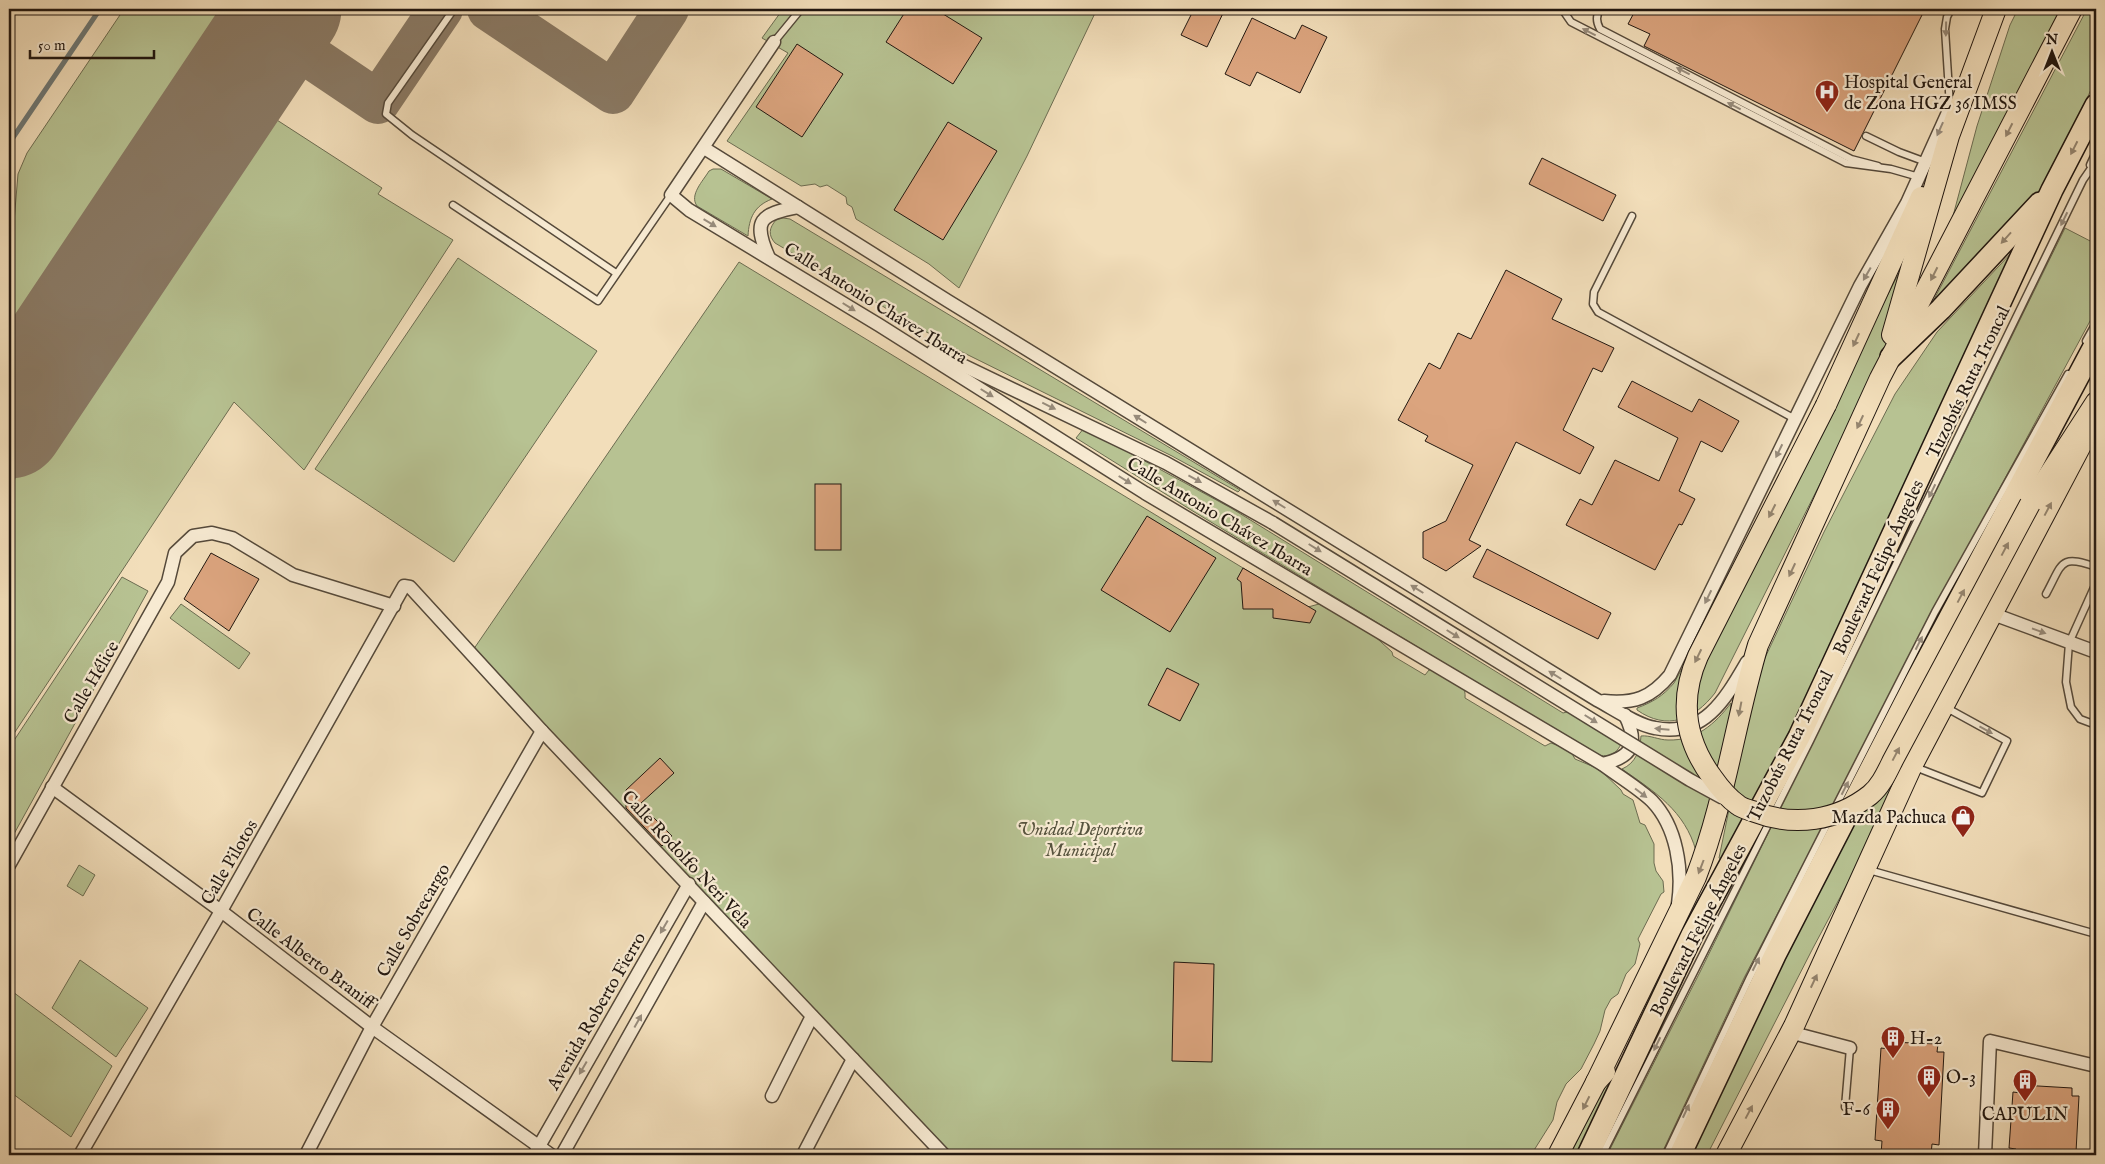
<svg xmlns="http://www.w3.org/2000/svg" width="2105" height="1164" font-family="'IM FELL English',serif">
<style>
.green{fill:#b7c292;stroke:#6c6c51}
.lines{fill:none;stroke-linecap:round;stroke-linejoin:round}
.stream{stroke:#6d7876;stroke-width:5}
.taxiway{stroke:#8a7a65;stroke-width:44}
.runway{stroke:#8a7a65;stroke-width:111}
.building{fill:#dba47e;stroke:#211710}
.service-casing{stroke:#55493a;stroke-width:9}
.minor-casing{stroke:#55493a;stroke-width:15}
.primary-casing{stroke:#211710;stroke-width:22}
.trunk-casing{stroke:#211710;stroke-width:24}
.service{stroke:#f7ead2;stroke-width:6}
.minor{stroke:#f7ead2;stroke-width:12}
.primary{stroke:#f2deba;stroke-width:20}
.trunk{stroke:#f2deba;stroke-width:21}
.minor-bridge-casing{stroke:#55493a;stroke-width:15;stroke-linecap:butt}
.primary-bridge-casing{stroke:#211710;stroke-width:22;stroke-linecap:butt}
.minor-bridge{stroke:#f7ead2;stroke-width:12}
.primary-bridge{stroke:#f2deba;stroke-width:20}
.oneway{fill:#978b7b}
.oneway2{fill:#94846e}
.labels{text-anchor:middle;stroke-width:4.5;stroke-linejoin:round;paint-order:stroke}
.poi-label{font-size:18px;fill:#211710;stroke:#f7ead2;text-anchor:start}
.street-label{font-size:18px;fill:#211710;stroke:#f7ead2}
.park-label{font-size:18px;font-style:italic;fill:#56533e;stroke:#f7ead2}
</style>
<rect width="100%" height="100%" fill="#f2deba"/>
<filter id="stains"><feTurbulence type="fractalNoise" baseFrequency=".004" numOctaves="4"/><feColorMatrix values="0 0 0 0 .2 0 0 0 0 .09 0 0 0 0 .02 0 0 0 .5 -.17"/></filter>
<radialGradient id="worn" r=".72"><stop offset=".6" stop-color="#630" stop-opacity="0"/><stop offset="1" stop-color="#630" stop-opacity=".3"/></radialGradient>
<g class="green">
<path d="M124,9H245L9,360V230L14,222L18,174L27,153Z"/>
<path d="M783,9H1097L1027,156L959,288L929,264L856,219L852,207L847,204L846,197L827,185L820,187L815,184L801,186L727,141L788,53L762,38Z"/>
<path d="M2018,9H2066L1945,246L1977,126L2010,25Z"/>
<path d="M2087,9H2096V78L2069,140L2041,190L2011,227L1930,307Z"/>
<path d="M263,111L382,188L378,194L453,240L304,470L234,402L9,741V487Z"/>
<path d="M713,169H721L772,199C754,206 749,218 748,236L697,206C689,195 703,181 709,171Z"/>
<path d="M783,218L790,219L1240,490L1238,492L1172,456L952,347L775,243C768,235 769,228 776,220Z"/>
<path d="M2065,228L2096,244V310L1969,545L1744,978L1661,1155H1607L1700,972Z"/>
<path d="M2029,234L2034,237L1727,862L1719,858L1746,727L1764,660L1824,532L1895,394L1937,332Z"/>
<path d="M1918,236L1887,345L1878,368L1715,693C1694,720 1667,731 1637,710V708C1653,702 1663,696 1674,683L1868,333Z"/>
<path d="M458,258L597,351L454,562L315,469Z"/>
<path d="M739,262L1243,568L1308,607L1319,604L1370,632L1392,652L1393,656L1425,675L1429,670C1444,670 1467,678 1465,698L1545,746L1551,743L1570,750L1575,759L1599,769L1621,790L1623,794L1633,800L1640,823L1645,825L1654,844V863L1656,871L1663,881L1664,892L1661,894L1638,939L1640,944L1635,964L1626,974L1618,994L1611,999L1605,1010L1600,1031L1594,1044L1581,1069L1566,1084L1557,1102L1553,1120L1531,1155H944L471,653Z"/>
<path d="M1084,428L1231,508L1563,713L1581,708L1621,744C1615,757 1605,758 1593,753L1191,510L1076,438Z"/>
<path d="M122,577L148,591L9,843V748Z"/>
<path d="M181,604L250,653L239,669L170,618Z"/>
<path d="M1731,703L1729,727L1696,851C1685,811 1655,792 1622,769C1636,763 1640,750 1641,736C1650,735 1659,740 1668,740C1696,741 1715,724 1731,703Z"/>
<path d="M1887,764L1907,772L1813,948L1707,1155H1689L1847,828Z"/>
<path d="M79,865L95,875L83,896L67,886Z"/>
<path d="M80,960L148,1008L116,1057L52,1008Z"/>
<path d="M9,989L112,1066L71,1137L9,1091Z"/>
<path d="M1617,1079L1579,1155H1570L1604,1087Z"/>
</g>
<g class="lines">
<path class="stream" d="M10,142L100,9"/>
<g class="taxiway">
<path d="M489,9L613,92L667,9"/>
<path d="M277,34L378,102L441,9"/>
</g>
<path class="runway" d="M9,423L286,9"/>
</g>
<g class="building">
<path d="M907,9H935L982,38L953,84L886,42Z"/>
<path d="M1194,9H1225L1207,47L1181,35Z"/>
<path d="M1636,9H1925L1854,151L1644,46L1650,34L1628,24Z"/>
<path d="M1252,18L1295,39L1302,25L1327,37L1300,93L1257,72L1250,86L1225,74Z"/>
<path d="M797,44L843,74L802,137L756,107Z"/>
<path d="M948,122L997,151L943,240L894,210Z"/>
<path d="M1542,158L1616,195L1603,221L1529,184Z"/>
<path d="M1506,270L1562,299L1552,319L1614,348L1602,372L1593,368L1563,430L1594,447L1580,474L1516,442L1469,540L1481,546L1446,571L1423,558V532L1446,521L1473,465L1425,441L1428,436L1398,420L1429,363L1440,369L1458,333L1471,339Z"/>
<path d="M1632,381L1692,412L1699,399L1739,421L1722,452L1701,441L1679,491L1695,499L1682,525L1679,524L1655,570L1566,525L1580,499L1592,505L1615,460L1659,481L1678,438L1618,407Z"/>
<rect x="815" y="484" width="26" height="66"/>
<path d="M1147,516L1216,558L1170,632L1101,590Z"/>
<path d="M1487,549L1611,613L1598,639L1473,577Z"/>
<path d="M211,553L259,579L229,631L184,599Z"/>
<path d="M1243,568L1316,611L1310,623L1273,618V609H1243L1241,582L1237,579Z"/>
<path d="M1167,668L1199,684L1180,721L1148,705Z"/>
<path d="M660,758L674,773L640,804L672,836L662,846L626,808V790Z"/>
<path d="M1174,962L1214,964L1212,1062L1172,1061Z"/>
<path d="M1889,1042L1938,1044L1937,1052H1944L1939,1145L1932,1144L1931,1155H1881L1882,1141L1875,1140L1881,1048L1889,1049Z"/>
<path d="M2021,1085L2072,1088V1096H2079L2076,1152H2068V1155H2016V1149L2009,1148L2013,1092L2021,1093Z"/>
</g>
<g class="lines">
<defs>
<g id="service">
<path d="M454,9L388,103L386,114L412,135L616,273"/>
<path d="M1562,9L1571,22L1846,163L1891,169L1919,177"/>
<path d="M1600,9C1596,16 1596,21 1600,29L1851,159L1878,166"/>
<path d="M774,42L801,9"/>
<path d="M1950,107L1945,29L1947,17L1951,9"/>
<path d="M1866,136L1899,152L1926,162"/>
<path d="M2090,165L2096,152"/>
<path d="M453,205L598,301L671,195"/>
<path d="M1632,216L1594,292L1593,304L1598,312L1795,419"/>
<path d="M2086,341L2096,323"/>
<path d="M2096,583L2069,643L2066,682L2071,707L2080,719L2096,725"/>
<path d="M2046,594C2063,563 2059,554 2096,567"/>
<path d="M1915,767L1982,793L2007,741L1945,707"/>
<path d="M1835,808L1935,612L2068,374"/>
<path d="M1869,870L2096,934"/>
<path d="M1845,1107L1850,1048"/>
<path d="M1602,1155L1810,741L2083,180L2096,161"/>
<path d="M1666,1155L1750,977L1830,819"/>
</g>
<g id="minor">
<path d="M774,42L671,195L689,210L879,325L1145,493L1602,764C1618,776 1637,787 1652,801C1677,827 1683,870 1678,904"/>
<path d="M704,148L948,301L1597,700C1614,709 1637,725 1655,728C1704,738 1726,698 1747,662"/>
<path d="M769,258C752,220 760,214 798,207"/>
<path d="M933,351L1166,463L1273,523"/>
<path d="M1993,614L2096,652"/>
<path d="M1604,701C1634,704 1651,698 1670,675L1860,286L1907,203L1950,108"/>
<path d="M1602,764C1633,757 1639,744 1625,715"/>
<path d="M52,787L221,911L372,1027L551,1155"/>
<path d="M9,865L168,582L175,553L193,536L212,533L232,538L293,575L394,606"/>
<path d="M1794,1026L1793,1033L1850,1048"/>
<path d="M772,1096L812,1016"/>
<path d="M80,1155L221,911L404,586L410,587L542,731L944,1155"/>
<path d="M306,1155L372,1027L542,731"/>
<path d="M534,1155L689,884"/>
<path d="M562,1155L704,902"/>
<path d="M803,1155L853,1059"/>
<path d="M1985,1155L1990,1041L2096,1066"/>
</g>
<g id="primary">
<path d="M1892,335L1949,136L1996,9"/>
<path d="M1826,405L1921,197"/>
<path d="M2030,504L2096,402"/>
<path d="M1596,1082L1696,877C1725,802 1735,722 1758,645L1880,378L2072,9"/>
<path d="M1558,1155L1596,1082L1605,1072"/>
<path d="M1726,1155L1794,1026L1912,766L2096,417"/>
</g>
<g id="trunk">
<path d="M1891,357L1941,309L2040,203"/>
<path d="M1588,1155L1692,935L1799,737L2052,190L2096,105"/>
<path d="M1680,1155L1775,955L1916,681L2096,343"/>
</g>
</defs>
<use href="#service" class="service-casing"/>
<use href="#minor" class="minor-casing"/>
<use href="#primary" class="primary-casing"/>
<use href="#trunk" class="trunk-casing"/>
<use href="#service" class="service"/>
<use href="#minor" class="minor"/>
<use href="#primary" class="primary"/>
<use href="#trunk" class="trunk"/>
<defs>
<path id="minor-bridge" d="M1273,523L1690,780L1723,798"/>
<path id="primary-bridge" d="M1826,405L1698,656C1679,699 1684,739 1712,777C1719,787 1728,798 1738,805C1743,809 1750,810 1755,812C1794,827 1837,821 1870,795C1881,786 1887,772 1893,760L2030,504"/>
</defs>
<use href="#minor-bridge" class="minor-bridge-casing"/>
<use href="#primary-bridge" class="primary-bridge-casing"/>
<use href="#minor-bridge" class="minor-bridge"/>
<use href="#primary-bridge" class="primary-bridge"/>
</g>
<defs><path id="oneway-solid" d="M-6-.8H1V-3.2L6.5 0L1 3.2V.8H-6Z" transform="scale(1.25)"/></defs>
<g class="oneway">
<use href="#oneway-solid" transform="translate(1946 29) rotate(91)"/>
<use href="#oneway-solid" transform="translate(1589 32) rotate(-153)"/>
<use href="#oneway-solid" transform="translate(1683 71) rotate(-153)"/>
<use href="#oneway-solid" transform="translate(1734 106) rotate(-153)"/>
<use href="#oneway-solid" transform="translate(1940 129) rotate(114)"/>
<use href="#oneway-solid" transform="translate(2064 219) rotate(116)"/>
<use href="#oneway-solid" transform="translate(710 223) rotate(31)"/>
<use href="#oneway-solid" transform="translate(1867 274) rotate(120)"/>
<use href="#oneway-solid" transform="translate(849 307) rotate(32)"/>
<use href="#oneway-solid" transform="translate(987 393) rotate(32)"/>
<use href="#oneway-solid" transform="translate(1049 406) rotate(26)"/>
<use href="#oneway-solid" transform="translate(1140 419) rotate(-148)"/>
<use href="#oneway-solid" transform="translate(1779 451) rotate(116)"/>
<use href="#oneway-solid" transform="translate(1195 479) rotate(29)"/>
<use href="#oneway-solid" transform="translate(1125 480) rotate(32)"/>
<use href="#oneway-solid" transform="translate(1932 491) rotate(116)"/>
<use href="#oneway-solid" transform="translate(1279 504) rotate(-148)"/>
<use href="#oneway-solid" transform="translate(1315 548) rotate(32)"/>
<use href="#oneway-solid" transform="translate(1417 589) rotate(-148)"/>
<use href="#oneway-solid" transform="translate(1708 597) rotate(116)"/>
<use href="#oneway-solid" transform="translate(2039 631) rotate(20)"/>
<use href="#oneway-solid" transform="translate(1453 634) rotate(32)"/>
<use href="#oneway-solid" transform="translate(1919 643) rotate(-63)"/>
<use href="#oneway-solid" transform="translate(1555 675) rotate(-148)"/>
<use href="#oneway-solid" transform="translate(1591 719) rotate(32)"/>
<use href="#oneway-solid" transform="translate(1662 729) rotate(-175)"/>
<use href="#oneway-solid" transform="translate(1986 730) rotate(29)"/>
<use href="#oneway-solid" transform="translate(1845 788) rotate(-63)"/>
<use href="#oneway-solid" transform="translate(1641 793) rotate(37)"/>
<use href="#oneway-solid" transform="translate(664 927) rotate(120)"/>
<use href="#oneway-solid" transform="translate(1756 964) rotate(-63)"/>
<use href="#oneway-solid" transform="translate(638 1021) rotate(-61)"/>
<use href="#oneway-solid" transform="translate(1657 1044) rotate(116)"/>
<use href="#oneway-solid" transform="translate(583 1068) rotate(120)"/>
<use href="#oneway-solid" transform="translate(1686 1111) rotate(-65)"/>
</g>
<g class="oneway2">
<use href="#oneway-solid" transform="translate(2009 130) rotate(117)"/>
<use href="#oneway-solid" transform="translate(2074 148) rotate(117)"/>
<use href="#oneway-solid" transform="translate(2006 238) rotate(132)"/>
<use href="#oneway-solid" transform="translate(1934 274) rotate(117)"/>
<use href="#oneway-solid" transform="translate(1856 340) rotate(115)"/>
<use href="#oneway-solid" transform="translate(1860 422) rotate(115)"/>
<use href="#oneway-solid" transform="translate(2048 509) rotate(-62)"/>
<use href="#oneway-solid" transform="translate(1772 511) rotate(117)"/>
<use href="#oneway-solid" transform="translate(2005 549) rotate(-62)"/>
<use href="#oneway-solid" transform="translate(1792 570) rotate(115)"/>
<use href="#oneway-solid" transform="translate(1961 596) rotate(-62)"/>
<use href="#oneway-solid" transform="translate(1698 656) rotate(116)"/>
<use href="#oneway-solid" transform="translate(1740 709) rotate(101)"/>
<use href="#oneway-solid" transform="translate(1896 754) rotate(-62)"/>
<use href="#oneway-solid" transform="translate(1701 867) rotate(111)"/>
<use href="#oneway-solid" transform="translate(1814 981) rotate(-65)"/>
<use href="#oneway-solid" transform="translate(1586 1103) rotate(117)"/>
<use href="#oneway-solid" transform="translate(1749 1112) rotate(-62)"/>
</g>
<defs>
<symbol id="hospital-pin" viewBox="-11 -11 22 30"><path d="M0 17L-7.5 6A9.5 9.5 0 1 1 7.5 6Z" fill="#8f2418" stroke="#f7ead2"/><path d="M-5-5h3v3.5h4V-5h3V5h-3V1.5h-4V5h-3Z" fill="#fff"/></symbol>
<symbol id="shop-pin" viewBox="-11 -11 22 30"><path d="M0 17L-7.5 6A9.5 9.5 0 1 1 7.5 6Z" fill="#8f2418" stroke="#f7ead2"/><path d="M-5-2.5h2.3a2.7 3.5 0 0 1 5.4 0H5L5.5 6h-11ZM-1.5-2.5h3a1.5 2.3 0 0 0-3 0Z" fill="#fff"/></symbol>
<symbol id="building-pin" viewBox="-11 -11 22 30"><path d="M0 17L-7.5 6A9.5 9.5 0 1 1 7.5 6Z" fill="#8f2418" stroke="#f7ead2"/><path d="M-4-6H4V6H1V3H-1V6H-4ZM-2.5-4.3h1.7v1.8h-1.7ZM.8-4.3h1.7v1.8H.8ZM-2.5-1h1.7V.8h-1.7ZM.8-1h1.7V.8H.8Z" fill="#fff"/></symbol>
</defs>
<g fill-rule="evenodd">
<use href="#hospital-pin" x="1813" y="78" width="28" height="38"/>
<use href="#shop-pin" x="1949" y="803" width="28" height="38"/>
<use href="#building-pin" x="1879" y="1024" width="28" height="38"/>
<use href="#building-pin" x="1915" y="1063" width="28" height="38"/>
<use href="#building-pin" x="2011" y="1067" width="28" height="38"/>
<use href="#building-pin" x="1874" y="1095" width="28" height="38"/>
</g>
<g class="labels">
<g class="poi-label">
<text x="1844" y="88">Hospital General<tspan x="1844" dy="21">de Zona HGZ 36 IMSS</tspan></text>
<text x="1946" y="823" text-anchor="end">Mazda Pachuca</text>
<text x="1910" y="1044">H-2</text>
<text x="1946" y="1083">O-3</text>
<text x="1870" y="1115" text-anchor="end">F-6</text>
<text x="2025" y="1120" text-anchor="middle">CAPULIN</text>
</g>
<g class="street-label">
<text transform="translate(876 303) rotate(32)" y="6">Calle Antonio Chávez Ibarra</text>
<text transform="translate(1968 382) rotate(-64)" y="6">Tuzobús Ruta Troncal</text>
<text transform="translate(1220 516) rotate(31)" y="6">Calle Antonio Chávez Ibarra</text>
<text transform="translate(1878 567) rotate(-65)" y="6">Boulevard Felipe Ángeles</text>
<text transform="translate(91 682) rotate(-60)" y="6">Calle Hélice</text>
<text transform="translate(1790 746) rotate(-63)" y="6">Tuzobús Ruta Troncal</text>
<text transform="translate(687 859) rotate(47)" y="6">Calle Rodolfo Neri Vela</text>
<text transform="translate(229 862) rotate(-60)" y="6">Calle Pilotos</text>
<text transform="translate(413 920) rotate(-60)" y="6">Calle Sobrecargo</text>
<text transform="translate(1698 930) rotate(-63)" y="6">Boulevard Felipe Ángeles</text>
<text transform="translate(311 958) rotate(37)" y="6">Calle Alberto Braniff</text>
<text transform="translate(596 1011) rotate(-60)" y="6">Avenida Roberto Fierro</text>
</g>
<g class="park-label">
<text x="1080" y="835">Unidad Deportiva<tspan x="1080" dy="21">Municipal</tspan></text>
</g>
</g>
<rect width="2105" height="1164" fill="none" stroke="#f2deba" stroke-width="30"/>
<rect x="10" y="10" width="2085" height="1144" fill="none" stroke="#211710" stroke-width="2.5"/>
<rect x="15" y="15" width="2075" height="1134" fill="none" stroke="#211710"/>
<g transform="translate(2052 52)" stroke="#f7ead2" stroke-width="4" paint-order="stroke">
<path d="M0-4L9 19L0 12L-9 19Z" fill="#211710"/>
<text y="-8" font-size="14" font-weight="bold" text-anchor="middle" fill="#211710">N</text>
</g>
<path d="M30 50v8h124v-8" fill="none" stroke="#211710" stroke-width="2.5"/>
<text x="38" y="50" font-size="15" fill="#211710" stroke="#f7ead2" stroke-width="4" paint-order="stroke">50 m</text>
<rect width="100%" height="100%" filter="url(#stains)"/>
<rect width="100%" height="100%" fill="url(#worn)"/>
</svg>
